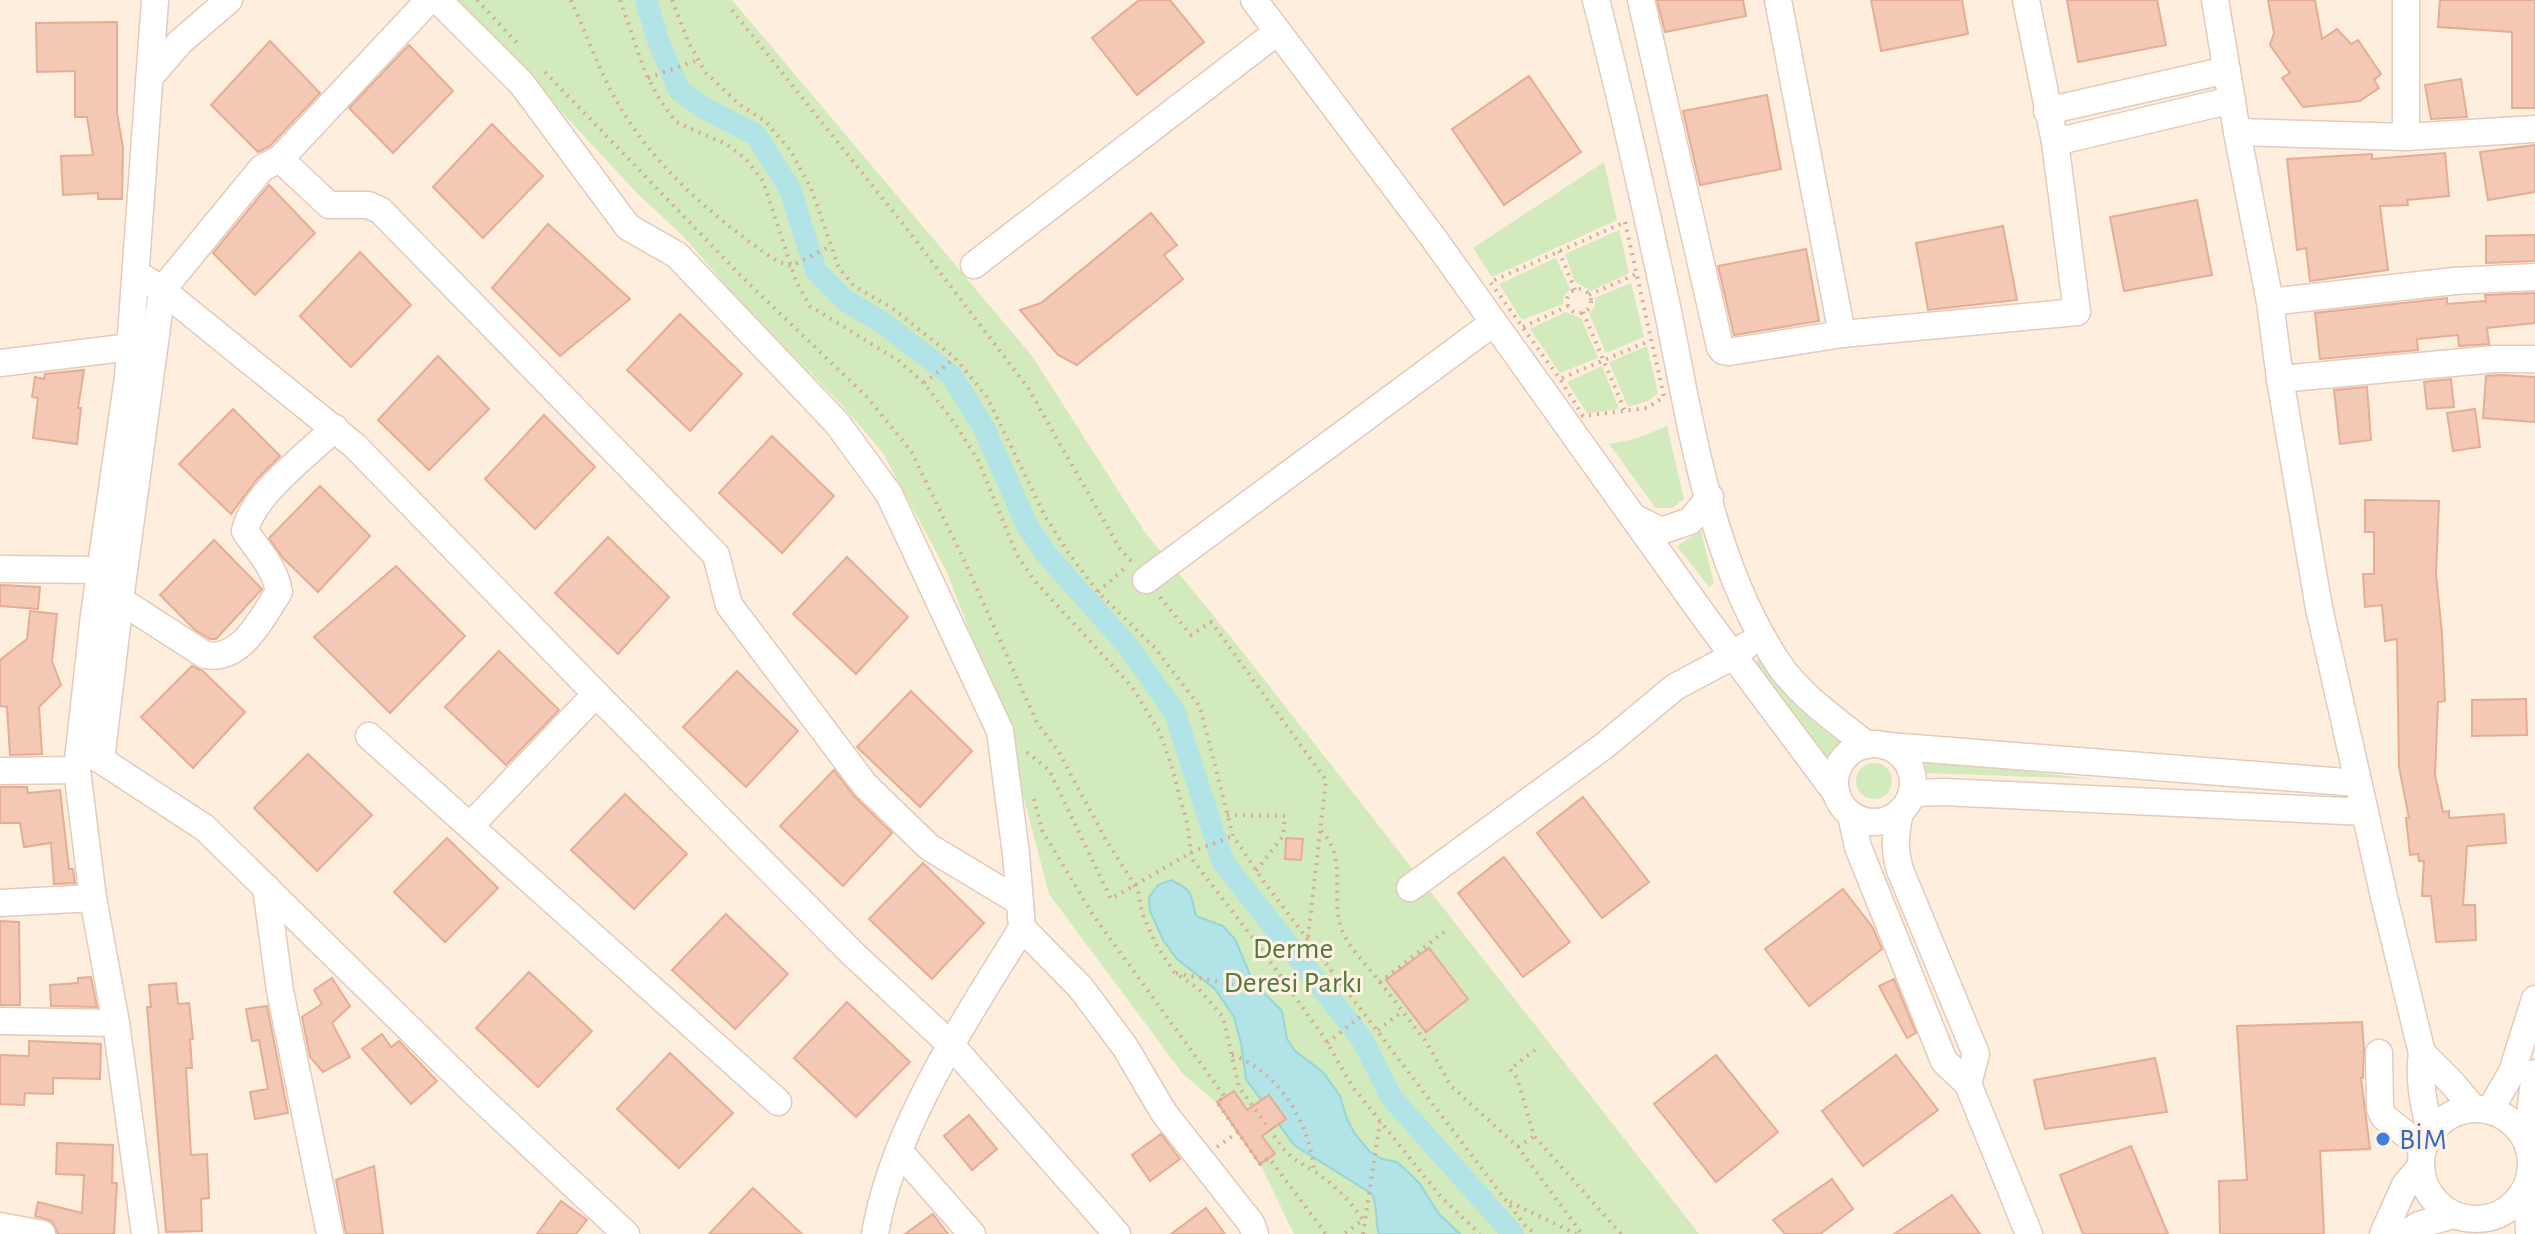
<svg xmlns="http://www.w3.org/2000/svg" width="2535" height="1234" font-family="'Alegreya Sans',sans-serif">
<style>
.green{fill:#d3eabc}
.water{fill:#b2e3e6;stroke:#98d4d8;stroke-width:2}
.lines{fill:none;stroke-linecap:round;stroke-linejoin:round}
.canal{stroke:#b2e3e6;stroke-width:22}
.building{fill:#f3c8b4;stroke:#e6ad94;stroke-width:2}
.minor-casing{stroke:#e3cbbd;stroke-width:29}
.path{stroke:#d7ab98;stroke-width:4;stroke-dasharray:2 6;stroke-linecap:butt}
.minor{stroke:#fff;stroke-width:26}
.shop-dot{fill:#3f7fe0;stroke:#fff2e4;stroke-width:3}
.labels{text-anchor:middle;stroke-width:6;stroke-linejoin:round;paint-order:stroke}
.park-label{font-size:30px;fill:#54793d;stroke:#fff2e4}
.shop-label{font-size:30px;fill:#366cbe;stroke:#fff2e4;text-anchor:start}
</style>
<rect width="100%" height="100%" fill="#fdeedd"/>
<g class="green">
<path d="M457,0H732L1032,356L1144,531L1230,636L1699,1234H1294L1260,1164L1217,1103L1183,1074L1049,894L1003,719L947,572L883,453L841,404L746,308L683,236L638,194Z"/>
<path d="M1604,162L1617,220L1492,277L1473,248Z"/>
<path d="M1619,230L1629,273L1591,291L1575,282L1565,254Z"/>
<path d="M1556,258L1570,289L1564,296L1563,304L1522,320L1499,284Z"/>
<path d="M1631,283L1644,337L1606,353L1589,313L1595,307V298Z"/>
<path d="M1565,312L1581,318L1598,358L1560,373L1530,329Z"/>
<path d="M1647,346L1658,393L1648,401L1628,407L1609,362Z"/>
<path d="M1602,366L1619,409L1587,413L1567,382Z"/>
<path d="M1667,426L1684,499L1672,508H1656L1609,444L1635,439Z"/>
<path d="M1701,531L1714,584L1709,587L1677,546Z"/>
<path d="M1761,657L1843,739L1825,759L1754,663Z"/>
<path d="M1924,759L2092,779L1926,773Z"/>
<circle cx="1874" cy="781" r="18"/>
</g>
<path class="water" d="M1171,880C1194,891 1190,893 1196,916L1223,926L1235,939L1253,982L1282,1011L1287,1039L1295,1051L1323,1072L1340,1096L1347,1119L1355,1134L1370,1152L1382,1159L1397,1162L1408,1172L1419,1183L1439,1214L1460,1234H1379C1374,1220 1379,1208 1372,1194L1294,1145L1246,1079L1241,1043L1234,1017L1215,989L1177,959L1163,940L1150,911L1149,897L1158,885Z"/>
<g class="lines">
<path class="canal" d="M646,0L658,40L679,90L704,108L756,135L790,189L816,271L845,300L883,323L952,376L984,428L1027,525L1046,554L1128,646L1175,713L1223,862L1362,1039L1391,1097L1513,1234"/>
</g>
<g class="building">
<path d="M1139,0H1170L1204,42L1137,95L1092,38Z"/>
<path d="M1657,0H1743L1746,16L1665,32Z"/>
<path d="M1871,0H1962L1968,34L1881,51Z"/>
<path d="M2067,0H2157L2166,45L2078,62Z"/>
<path d="M2268,0H2315L2322,39L2337,29L2351,44L2358,40L2381,74L2374,80L2379,88L2360,101L2303,107L2282,78L2290,73L2270,45L2274,33Z"/>
<path d="M2440,0H2535V108H2512V32L2438,27Z"/>
<path d="M117,22V113L123,148L122,199H98V193L63,195L61,156L93,155L87,117H75V71L37,72L36,23Z"/>
<path d="M270,41L320,93L270,146L258,152L211,105Z"/>
<path d="M409,45L453,91L393,153L349,108Z"/>
<path d="M1529,76L1581,152L1504,205L1452,129Z"/>
<path d="M2461,79L2467,117L2431,119L2425,85Z"/>
<path d="M1767,95L1781,169L1700,185L1683,111Z"/>
<path d="M492,124L543,176L483,238L433,187Z"/>
<path d="M2535,145V192L2488,200L2480,152Z"/>
<path d="M2445,153L2449,196L2407,200L2408,205L2380,206L2388,270L2310,281L2306,248L2297,250L2287,159L2372,154V159Z"/>
<path d="M269,185L315,233L255,295L213,253Z"/>
<path d="M2197,200L2212,275L2124,291L2110,217Z"/>
<path d="M1151,213L1177,245L1164,255L1183,279L1077,365L1058,355L1020,310L1041,303Z"/>
<path d="M548,224L630,299L560,356L492,288Z"/>
<path d="M2003,226L2017,300L1928,310L1916,243Z"/>
<path d="M2535,235V261L2486,263V236Z"/>
<path d="M1806,249L1819,321L1734,335L1718,266Z"/>
<path d="M360,252L411,305L351,367L300,316Z"/>
<path d="M2535,293V323L2487,328L2489,344L2459,346L2458,335L2417,339L2418,350L2320,359L2315,313L2447,298V304L2486,301L2485,295Z"/>
<path d="M680,314L742,374L690,431L627,370Z"/>
<path d="M438,356L489,409L429,470L378,420Z"/>
<path d="M84,370L78,408H81L77,444L33,438L38,398L32,397L35,377L44,379L45,374Z"/>
<path d="M2502,375L2535,377V422L2483,418L2486,376Z"/>
<path d="M2451,379L2454,407L2427,409L2424,382Z"/>
<path d="M2367,387L2371,440L2340,444L2334,390Z"/>
<path d="M233,409L280,456L257,479L231,514L179,464Z"/>
<path d="M2475,409L2480,447L2453,451L2447,413Z"/>
<path d="M544,415L595,467L535,529L485,479Z"/>
<path d="M772,436L834,496L782,553L719,493Z"/>
<path d="M320,486L370,536L318,592L283,558L269,538Z"/>
<path d="M2365,500L2439,501L2436,574L2442,634L2445,701L2438,702L2435,775L2443,812L2449,811V818L2504,814L2506,843L2467,846L2463,905H2475L2476,940L2436,942L2431,896H2422L2424,861H2419L2418,854L2410,855L2406,818H2409L2399,767L2397,639L2385,641L2382,605L2365,607L2363,574H2374V532H2365Z"/>
<path d="M608,537L669,597L618,654L555,593Z"/>
<path d="M214,540L262,589L216,639H210L195,630L160,595Z"/>
<path d="M847,557L908,617L856,674L793,614Z"/>
<path d="M396,566L465,636L390,713L314,637Z"/>
<path d="M0,585L40,587L38,609L0,606Z"/>
<path d="M30,611L57,614L52,661L61,685L39,707L42,754L10,755L7,707L0,706V660L27,639Z"/>
<path d="M499,651L559,710L506,765L445,707Z"/>
<path d="M192,666L203,671L245,712L193,768L141,717Z"/>
<path d="M737,671L798,731L746,787L683,727Z"/>
<path d="M911,691L972,751L920,807L857,747Z"/>
<path d="M2526,699L2527,735L2472,736V700Z"/>
<path d="M308,754L372,815L317,871L254,808Z"/>
<path d="M834,770L854,796L892,833L843,886L780,826Z"/>
<path d="M0,787H27L28,793L60,790L69,869H73L75,883L54,884L51,843L24,847L20,823H0Z"/>
<path d="M625,794L687,854L634,909L571,850Z"/>
<path d="M1583,797L1649,882L1602,918L1537,833Z"/>
<path d="M447,838L498,888L445,942L394,892Z"/>
<path d="M1286,838L1303,839L1301,860L1285,859Z"/>
<path d="M1504,857L1570,942L1523,977L1458,893Z"/>
<path d="M923,863L984,923L932,979L869,919Z"/>
<path d="M1843,889L1873,928L1882,949L1809,1006L1765,949Z"/>
<path d="M726,914L788,974L735,1029L672,970Z"/>
<path d="M0,921L19,922L20,1005H0Z"/>
<path d="M1429,948L1468,999L1426,1032L1386,980Z"/>
<path d="M529,972L592,1031L538,1087L476,1028Z"/>
<path d="M91,977L97,1007L51,1006L50,985L78,983V978Z"/>
<path d="M332,978L350,1006L332,1023L350,1057L323,1072L310,1057L302,1017L322,1004L314,990Z"/>
<path d="M1894,979L1916,1033L1907,1038L1879,986Z"/>
<path d="M176,983L178,1004L189,1003L193,1039H190L192,1068H186L191,1155L207,1154L209,1198L201,1199L202,1231L166,1232L147,1007H151L149,985Z"/>
<path d="M847,1002L910,1062L856,1117L794,1058Z"/>
<path d="M267,1006L288,1113L255,1119L250,1092L268,1089L259,1040L252,1041L246,1009Z"/>
<path d="M2362,1022L2364,1050L2363,1078H2361L2370,1149L2320,1151L2324,1234H2220L2219,1181L2247,1180L2237,1026Z"/>
<path d="M382,1034L391,1047L399,1041L437,1081L411,1104L362,1049Z"/>
<path d="M29,1041L101,1044L100,1079L53,1078V1094L25,1093L24,1105L0,1104V1055L29,1056Z"/>
<path d="M670,1053L733,1113L679,1168L617,1109Z"/>
<path d="M1716,1055L1778,1132L1716,1182L1654,1104Z"/>
<path d="M1896,1055L1938,1110L1863,1166L1822,1111Z"/>
<path d="M2155,1058L2167,1112L2045,1129L2034,1080Z"/>
<path d="M1234,1091L1247,1110L1269,1095L1286,1119L1262,1136L1275,1154L1260,1164L1217,1102Z"/>
<path d="M969,1115L997,1149L972,1170L944,1136Z"/>
<path d="M1161,1134L1180,1159L1150,1181L1132,1155Z"/>
<path d="M57,1143L113,1145L112,1183H117L114,1234H58L52,1221L35,1216L38,1202L82,1213L84,1175L56,1174Z"/>
<path d="M2131,1146L2168,1234H2083L2060,1175Z"/>
<path d="M374,1166L383,1234H346L336,1180Z"/>
<path d="M1832,1179L1853,1209L1820,1234H1785L1773,1220Z"/>
<path d="M753,1188L802,1234H709Z"/>
<path d="M1952,1195L1980,1234H1894Z"/>
<path d="M561,1201L587,1220L576,1234H537Z"/>
<path d="M1206,1208L1225,1234H1171Z"/>
<path d="M933,1214L948,1234H905Z"/>
</g>
<g class="lines">
<defs>
<g id="minor">
<path d="M429,0L280,159L329,205H368L380,210L716,555L729,605L865,785L929,847L1020,902"/>
<path d="M438,0L522,84L628,227L677,255L837,423L889,494L1000,731L1016,854L1022,928L1081,988L1125,1047L1164,1113L1251,1223L1255,1234"/>
<path d="M1254,0L1432,236L1706,619L1836,793"/>
<path d="M1596,0C1622,102 1645,204 1667,307C1691,425 1710,560 1778,663C1800,696 1836,720 1867,745"/>
<path d="M1641,0L1720,347L1723,351L1729,352L1842,334L2077,312L2055,142L2026,0"/>
<path d="M1778,0L1842,334"/>
<path d="M2215,0L2237,132L2270,302L2280,379L2319,608L2385,901L2422,1053"/>
<path d="M149,78L180,42L229,0"/>
<path d="M2047,111L2227,70"/>
<path d="M2237,132L2406,137L2535,129"/>
<path d="M2406,137V0"/>
<path d="M2055,142L2232,100"/>
<path d="M974,265L1277,32"/>
<path d="M136,273L162,290L355,446L596,694L853,954L951,1045L1117,1234"/>
<path d="M2270,302L2454,281L2535,277"/>
<path d="M0,363L130,347"/>
<path d="M2280,379L2495,359H2535"/>
<path d="M1633,517L1661,531L1690,521L1710,497"/>
<path d="M0,569L100,570"/>
<path d="M1146,580L1493,323"/>
<path d="M120,600L205,655C242,662 262,617 279,592C275,567 258,551 245,531C252,495 308,454 335,428"/>
<path d="M369,736L778,1102"/>
<circle cx="1874" cy="783" r="39"/>
<path d="M1889,746L2358,783"/>
<path d="M79,750L101,760L205,828L475,1093L626,1234"/>
<path d="M101,760L120,600L162,290L262,168L280,159"/>
<path d="M0,771L77,770"/>
<path d="M1912,793L1944,792L2365,812"/>
<path d="M1851,815L1858,847L1944,1061L1968,1084L1976,1054L1900,870C1894,849 1895,834 1900,812"/>
<path d="M470,826L596,694"/>
<path d="M266,887L280,991L330,1234"/>
<path d="M1410,888L1604,746L1675,687L1733,656L1747,645"/>
<path d="M0,903L93,898"/>
<path d="M0,1021L116,1023"/>
<path d="M2379,1053L2380,1109L2384,1117L2423,1148"/>
<path d="M1968,1084L2029,1234"/>
<circle cx="2476" cy="1164" r="55"/>
<path d="M2490,1110L2512,1072L2535,999"/>
<path d="M2430,1132C2424,1106 2418,1079 2422,1053L2453,1084L2473,1108"/>
<path d="M2527,1139L2535,1073"/>
<path d="M899,1151L972,1234"/>
<path d="M2528,1186L2529,1234"/>
<path d="M0,1226L42,1234"/>
<path d="M145,1234L116,1023L93,898L77,770L94,615L128,377L155,0"/>
<path d="M875,1234C893,1126 966,1020 1022,928"/>
<path d="M2383,1234L2405,1185L2421,1166"/>
<path d="M2405,1234L2419,1225L2453,1215"/>
</g>
</defs>
<use href="#minor" class="minor-casing"/>
<g class="path">
<path d="M477,0L517,43"/>
<path d="M571,0C587,35 600,74 620,107C658,171 717,220 778,262L791,266L831,246"/>
<path d="M620,0L645,72L660,100L676,122L726,144L746,159L763,181L796,281L810,306L899,361L924,383L953,421L978,460L1017,555L1034,580L1132,687L1159,731L1171,764L1187,823L1192,859L1262,950L1325,1039L1352,1086L1441,1197L1480,1234"/>
<path d="M672,0L688,41L705,72L739,104L766,122L790,150L811,188L839,268L854,286L892,308L955,358L987,397L1045,516L1067,551L1098,592L1155,648L1200,707L1233,836L1264,882L1527,1228L1536,1234"/>
<path d="M732,10L907,229L1028,388L1120,549L1132,562"/>
<path d="M545,72L744,279L866,396L911,451L964,560L1037,723L1057,749L1106,840L1128,874L1138,892L1142,913L1155,943L1174,972L1199,989L1223,1017L1239,1087L1282,1147C1292,1160 1305,1165 1318,1174C1336,1186 1351,1202 1363,1220L1344,1234"/>
<path d="M648,78L698,60"/>
<path d="M1625,222L1664,397L1647,408L1583,416L1560,379L1490,282Z"/>
<path d="M1559,251L1575,290"/>
<circle cx="1579" cy="301" r="12"/>
<path d="M1589,295L1636,274"/>
<path d="M1583,312L1625,411"/>
<path d="M1523,327L1568,306"/>
<path d="M1562,378L1649,341"/>
<path d="M924,383L955,358"/>
<path d="M1098,592L1126,567"/>
<path d="M1160,597L1191,635L1211,622L1326,780L1308,937"/>
<path d="M1027,752L1049,770L1111,899L1192,852L1232,836"/>
<path d="M1034,799L1042,830L1093,915L1225,1097L1217,1102L1260,1164L1269,1158L1326,1234"/>
<path d="M1227,815L1285,816L1283,836L1256,871"/>
<path d="M1321,831C1346,855 1333,890 1339,920C1343,943 1366,964 1380,982L1444,932"/>
<path d="M1176,973L1269,992L1289,988"/>
<path d="M1380,982L1427,1043L1451,1086L1518,1147L1582,1234"/>
<path d="M1378,1030L1403,1011"/>
<path d="M1327,1043L1365,1013"/>
<path d="M1535,1050L1510,1069L1517,1078L1534,1136L1621,1234"/>
<path d="M1232,1055C1279,1071 1310,1124 1314,1171"/>
<path d="M1217,1147L1238,1132"/>
<path d="M1518,1147L1534,1136"/>
<path d="M1510,1202L1576,1234"/>
<path d="M1363,1234L1380,1122"/>
</g>
<use href="#minor" class="minor"/>
</g>
<circle class="shop-dot" cx="2383" cy="1139" r="8"/>
<g class="labels">
<g class="park-label">
<text x="1293" y="958">Derme<tspan x="1293" dy="34">Deresi Parkı</tspan></text>
</g>
<g class="shop-label">
<text x="2399" y="1149">BİM</text>
</g>
</g>
</svg>
